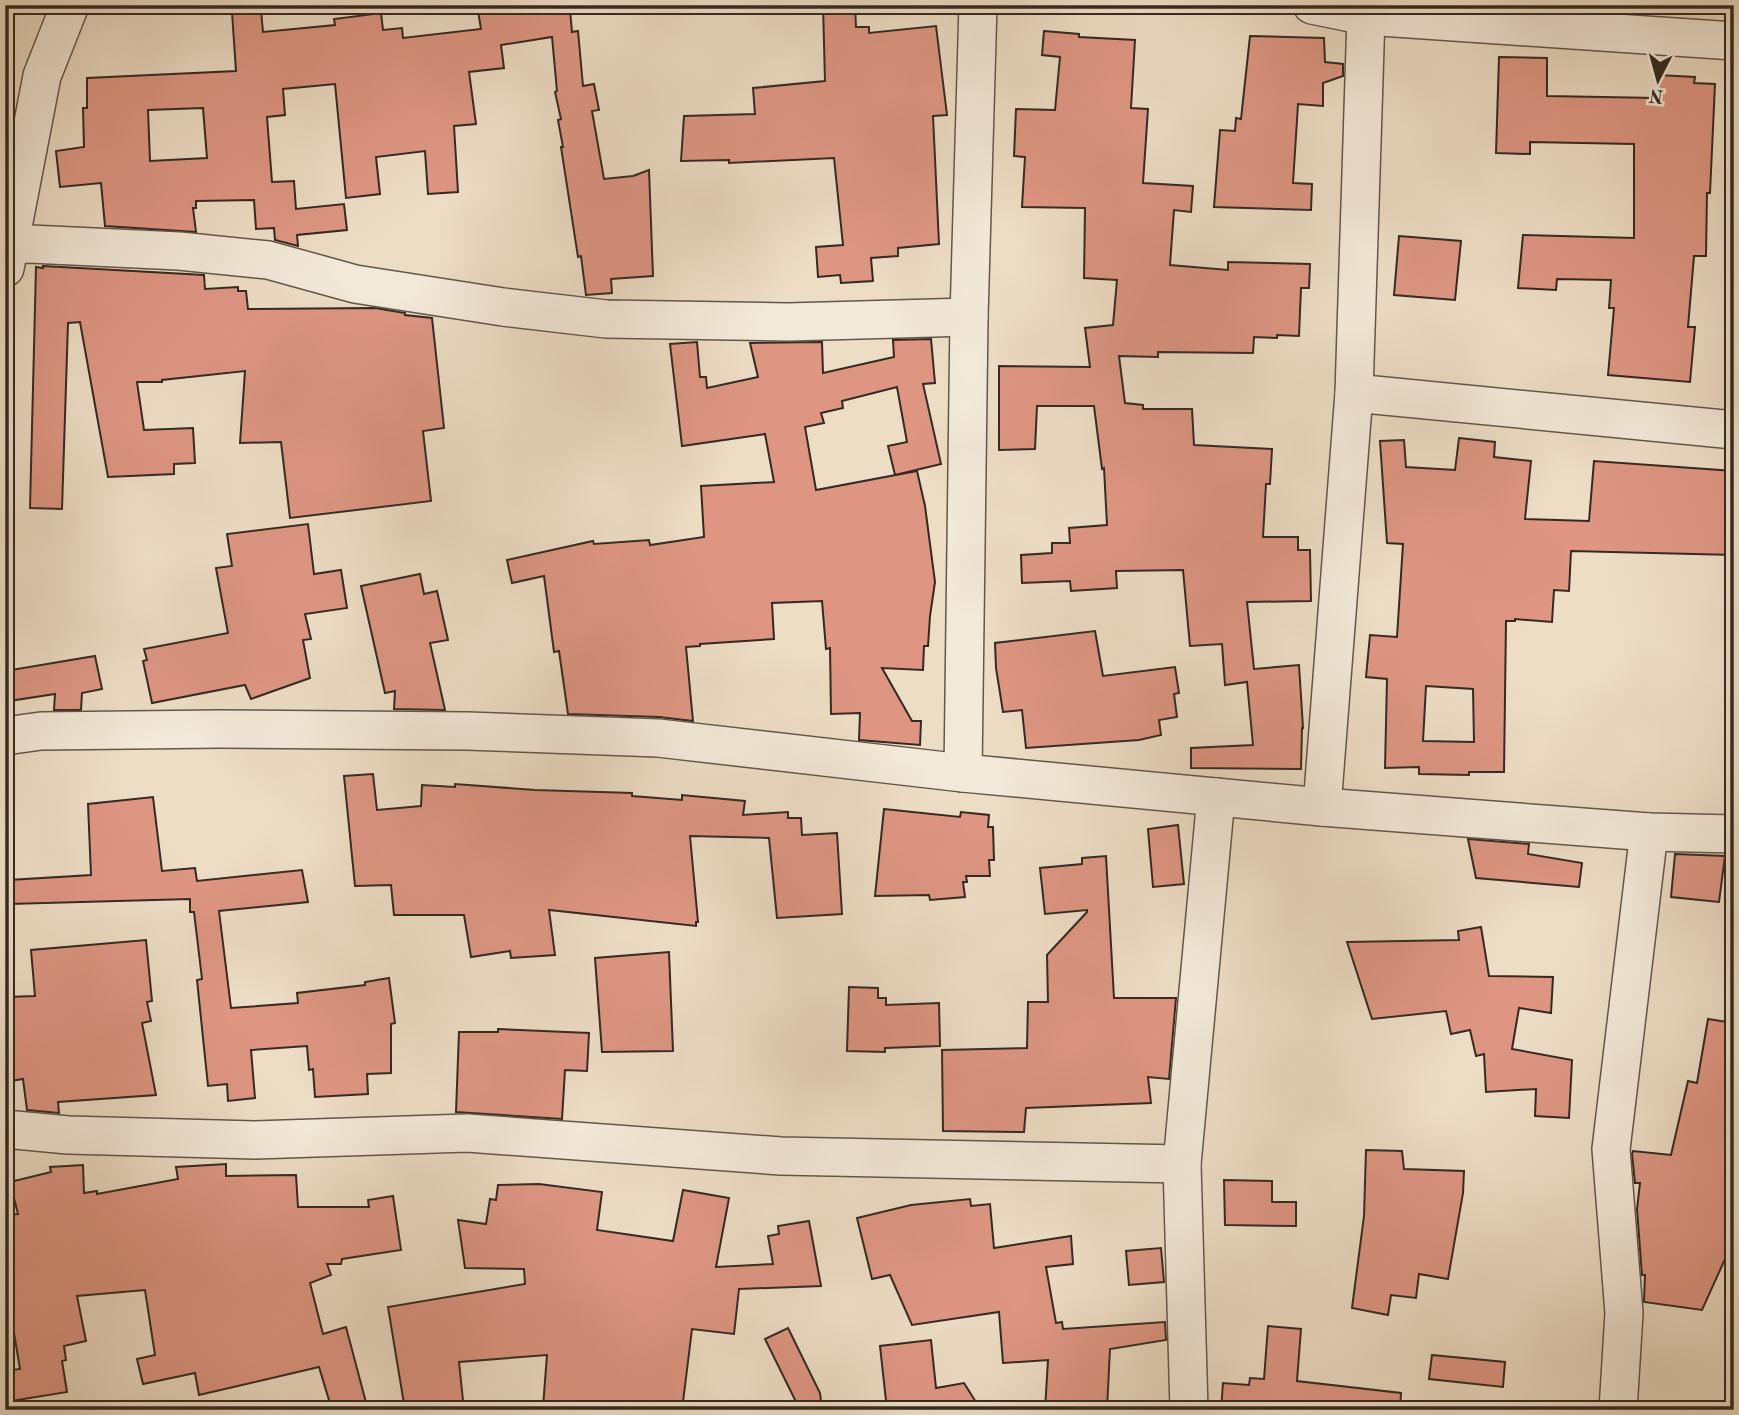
<svg xmlns="http://www.w3.org/2000/svg" width="1739" height="1415" font-family="'Old Standard TT',serif">
<style>
.building{fill:#de9683;stroke:#342a22;stroke-width:2;fill-rule:evenodd}
.lines{fill:none;stroke-linecap:round;stroke-linejoin:round}
.minor-casing{stroke:#62574b;stroke-width:40}
.minor{stroke:#f3e9d9;stroke-width:37}
</style>
<rect width="100%" height="100%" fill="#edddc5"/>
<filter id="stains"><feTurbulence type="fractalNoise" baseFrequency=".00286" numOctaves="4"/><feColorMatrix values="0 0 0 0 .2 0 0 0 0 .09 0 0 0 0 .02 0 0 0 .5 -.17"/></filter>
<radialGradient id="worn" r=".72"><stop offset=".6" stop-color="#630" stop-opacity="0"/><stop offset="1" stop-color="#630" stop-opacity=".3"/></radialGradient>
<g class="building">
<path d="M477,5H546L547,13L570,10L572,32L578,31L583,86L594,84L599,110L592,111L604,179L633,176L649,170L653,276L611,279L612,293L586,295L581,256L578,257L561,147H563L558,120L561,119L555,92L557,91L552,37L501,45L504,68L469,72L476,124L454,126L458,192L428,194L425,151L376,157L380,194L346,198L335,84L283,89L285,115L267,117L272,182L294,181L296,209L344,204L347,230L297,235L298,246L275,240L274,228L256,229L254,200L196,201V208H193L196,232L105,226L101,183L60,187L56,151L84,147L83,108H87V78L236,71L232,12L261,10L263,32L335,25L334,19L381,13L383,30L402,28L403,38L481,29ZM203,108L207,158L150,161L148,110Z"/>
<path d="M823,5H855L856,27H869V33L936,26L947,115L933,116L939,244L898,248V256L871,258L873,281L841,283L840,275L818,277L816,247L843,245L834,158L729,163V160L681,161L684,116L755,114L753,88L825,81Z"/>
<path d="M1044,31L1079,34V37L1135,40L1131,108L1148,109L1143,183L1193,186L1191,212L1174,210L1170,265L1228,270V262L1310,264L1309,288H1301L1299,336L1277,335V338L1254,337L1253,353L1158,352V357L1119,356L1125,403L1143,405V409H1192L1194,445L1272,449L1270,484H1266L1263,537H1298V550H1310L1311,601L1247,602L1254,669L1299,665L1303,728H1302L1301,769L1191,768V748L1253,745L1247,682L1225,685L1222,644L1190,646L1183,570L1116,571L1117,588L1071,591L1070,581L1022,583L1021,555L1052,553V543H1070L1069,528L1107,525L1104,468L1102,469L1094,406H1037L1035,449L999,450V366L1090,367L1085,328L1113,325L1117,280L1084,278L1085,208L1022,207L1025,157L1014,156L1016,109L1055,110L1060,57L1042,55Z"/>
<path d="M1250,36L1324,38L1325,62L1343,64V76L1323,83V106L1298,104L1293,183L1312,184L1311,210L1214,207L1220,130L1235,131L1236,118L1241,119Z"/>
<path d="M1499,57L1547,58V96L1657,98L1658,75L1695,77L1694,83L1715,84L1710,193H1707L1706,256H1694L1688,327H1695L1690,382L1608,375L1614,308H1609L1611,280L1557,279L1556,290L1518,288L1523,235L1634,238V144L1530,142V154L1496,153Z"/>
<path d="M1399,236L1461,241L1455,300L1394,295Z"/>
<path d="M43,266L204,275L205,289L238,287V291H246L248,309L375,308L405,313V315L432,318L444,428L423,431L431,501L290,518L281,442L240,443L245,371L162,380V382H137L144,430L193,428L195,463L174,464V474L108,477L80,322L68,323L62,509L30,508L36,267L43,268Z"/>
<path d="M931,339L935,383L923,384L941,464L895,475L888,446L907,442L897,387L842,401L843,408L821,413L824,423L805,427L816,490L917,471L925,506L935,582L930,616L928,646H924L923,670L882,668L912,721H921L920,745L859,740L860,713L831,714L830,648L826,649L822,601L772,603L774,639L700,644V646L686,647L693,721L659,717L568,714L559,651L554,652L544,576L512,583L507,560L593,541L594,544L649,540L650,545L704,537L701,486L774,482L765,434L682,446L670,344L697,342L700,377H706L707,388L758,377L750,343L822,342L823,373L894,357L893,340Z"/>
<path d="M1459,438L1495,442L1494,457L1531,461L1525,519L1589,521L1594,461L1734,471V555L1571,551L1569,591L1554,590L1552,622L1515,619V621H1506L1504,772H1469V775L1419,774V767L1385,768L1387,679L1366,677L1370,635L1397,637L1403,544L1387,543L1380,441L1404,440L1406,467L1455,470ZM1426,686L1473,689L1474,742L1423,741Z"/>
<path d="M308,524L314,574L341,570L347,608L305,614L311,639L303,640L310,678L251,699L245,685L152,703L143,661L147,660L144,649L228,633L216,568L232,566L227,534Z"/>
<path d="M420,574L424,594L437,591L448,640L430,643L445,710L394,709L395,691L385,693L361,586Z"/>
<path d="M1095,631L1103,676L1175,667L1179,693L1174,694L1177,717L1159,720L1161,735L1139,740L1026,748L1022,710L1003,712L996,668L995,643Z"/>
<path d="M95,656L102,689L82,693L81,710H54L55,694L9,701L5,671Z"/>
<path d="M373,774L377,810L421,806L422,785L455,787V784L535,790L632,793V796L682,800V795L745,801L743,815L788,812V818H801L802,835L837,833L842,914L777,918L769,838L690,836L698,922H696V926L549,910L555,955L511,958L510,951L471,957L464,915H394L391,885L355,886L344,776Z"/>
<path d="M153,797L162,871L195,868L197,881L302,870L308,902L219,911L231,1008L298,1003L297,993L365,985V982L389,978L395,1023L391,1024V1073L367,1074L368,1094L315,1097L313,1069L309,1070L307,1046L251,1050L255,1098L228,1101L227,1084L208,1086L197,980L202,979L194,912H190V899L9,904V880L91,875L88,804Z"/>
<path d="M884,809L960,817L961,812L989,815L988,827H993L994,860H989L990,876H966L967,882H963L965,897L930,900L929,895L875,896Z"/>
<path d="M1178,825L1184,884L1153,887L1148,829Z"/>
<path d="M1468,839L1529,844L1528,854L1582,863L1579,887L1476,878Z"/>
<path d="M1675,854L1725,856L1719,902L1671,897Z"/>
<path d="M1106,856L1114,998H1176L1169,1079L1148,1077L1151,1103L1026,1108L1024,1132L943,1131L942,1050L1027,1048L1028,1002H1048L1047,955L1087,912V910L1045,914L1040,868L1082,864V858Z"/>
<path d="M1481,927L1489,976L1553,977L1551,1013L1519,1008L1512,1049L1572,1060L1569,1118L1535,1116L1536,1089L1486,1092L1484,1054L1476,1056L1470,1030L1451,1034L1446,1011L1372,1019L1347,942L1459,940L1458,931Z"/>
<path d="M146,940L152,1001L147,1002L151,1021L142,1023L156,1095L58,1102L59,1113L27,1110L23,1079L5,1082V1012L8,1011L7,997L35,996L31,950Z"/>
<path d="M669,952L673,1051L602,1052L595,958Z"/>
<path d="M849,987L878,988V998H886V1005L939,1003L940,1046L885,1048V1052L847,1051Z"/>
<path d="M1708,1019L1734,1023V1154L1730,1153L1725,1200L1734,1202V1239L1702,1310L1644,1302L1645,1275H1642L1637,1209L1640,1183H1635L1632,1154L1633,1151L1671,1155L1688,1081L1697,1083Z"/>
<path d="M498,1029L589,1033L587,1071L565,1070L562,1119L456,1112L459,1032H498Z"/>
<path d="M1366,1150L1402,1151L1404,1169L1464,1171L1463,1193L1448,1279L1419,1274L1416,1298L1391,1295L1388,1315L1352,1308L1364,1216Z"/>
<path d="M226,1164V1176L296,1175L298,1207H369L368,1200L393,1196L401,1250L342,1259L341,1264H327L331,1275L310,1283L323,1334L346,1327L368,1410H332L319,1367L199,1395L195,1373L143,1384L137,1359L155,1355L145,1290L77,1296L86,1341L64,1346L66,1360L62,1361L67,1392L5,1402V1371L20,1369L11,1315L5,1316V1215L18,1214L10,1182L51,1172L50,1167L83,1165L84,1193L97,1191V1194L178,1179L176,1167Z"/>
<path d="M1224,1180L1272,1181V1202H1296V1226L1225,1225Z"/>
<path d="M539,1184L602,1192L597,1230L673,1241L683,1190L729,1198L716,1267L773,1264L768,1236L779,1234L778,1226L809,1221L821,1286L739,1289L734,1334L692,1329L682,1410H570L543,1407L547,1355L459,1362L464,1410H405L388,1307L525,1284L524,1269L465,1268L458,1220L486,1224L490,1199L496,1200L498,1185Z"/>
<path d="M970,1199L971,1206L990,1204L994,1248L1071,1236L1073,1264L1046,1267L1056,1323L1062,1322L1063,1329L1165,1322L1166,1340L1110,1349L1107,1410H1045L1048,1360L1003,1363L999,1312L912,1325L890,1275L872,1279L857,1218L911,1205Z"/>
<path d="M1161,1248L1164,1282L1129,1285L1126,1251Z"/>
<path d="M1268,1326L1301,1329L1297,1381L1401,1393L1400,1410H1221L1223,1383L1249,1385L1250,1378L1264,1379Z"/>
<path d="M788,1328L820,1393L822,1410H800L765,1339Z"/>
<path d="M931,1340L936,1388L964,1383L981,1410H887L880,1346Z"/>
<path d="M1432,1355L1505,1362L1503,1387L1429,1379Z"/>
</g>
<g class="lines">
<defs>
<g id="minor">
<path d="M1312,5L1366,16L1734,41"/>
<path d="M9,245L30,244L179,251L268,260L355,284L503,307L606,319L788,322L969,317"/>
<path d="M5,268L42,76L70,5"/>
<path d="M1354,393L1734,430"/>
<path d="M5,736L41,731L220,729L467,731L658,738L963,773L1322,807L1649,832L1734,834"/>
<path d="M963,773L969,317L978,5"/>
<path d="M1322,807L1354,393L1366,16"/>
<path d="M5,1129L68,1135L255,1140L467,1133L781,1156L1182,1164"/>
<path d="M1189,1410L1182,1164L1216,797"/>
<path d="M1618,1410L1624,1313L1611,1149L1649,832"/>
</g>
</defs>
<use href="#minor" class="minor-casing"/>
<use href="#minor" class="minor"/>
</g>
<rect width="1739" height="1415" fill="none" stroke="#edddc5" stroke-width="28"/>
<rect x="7" y="7" width="1725" height="1401" fill="none" stroke="#342a22" stroke-width="3.5"/>
<rect x="14" y="14" width="1711" height="1387" fill="none" stroke="#342a22" stroke-width="2"/>
<g transform="translate(1658 80) rotate(186)" stroke="#f3e9d9" stroke-width="5" paint-order="stroke">
<path d="M0-5L12 26L0 18L-12 26Z" fill="#342a22"/>
<text y="-10" font-size="19" font-weight="bold" text-anchor="middle" fill="#342a22">N</text>
</g>
<rect width="100%" height="100%" filter="url(#stains)"/>
<rect width="100%" height="100%" fill="url(#worn)"/>
</svg>
